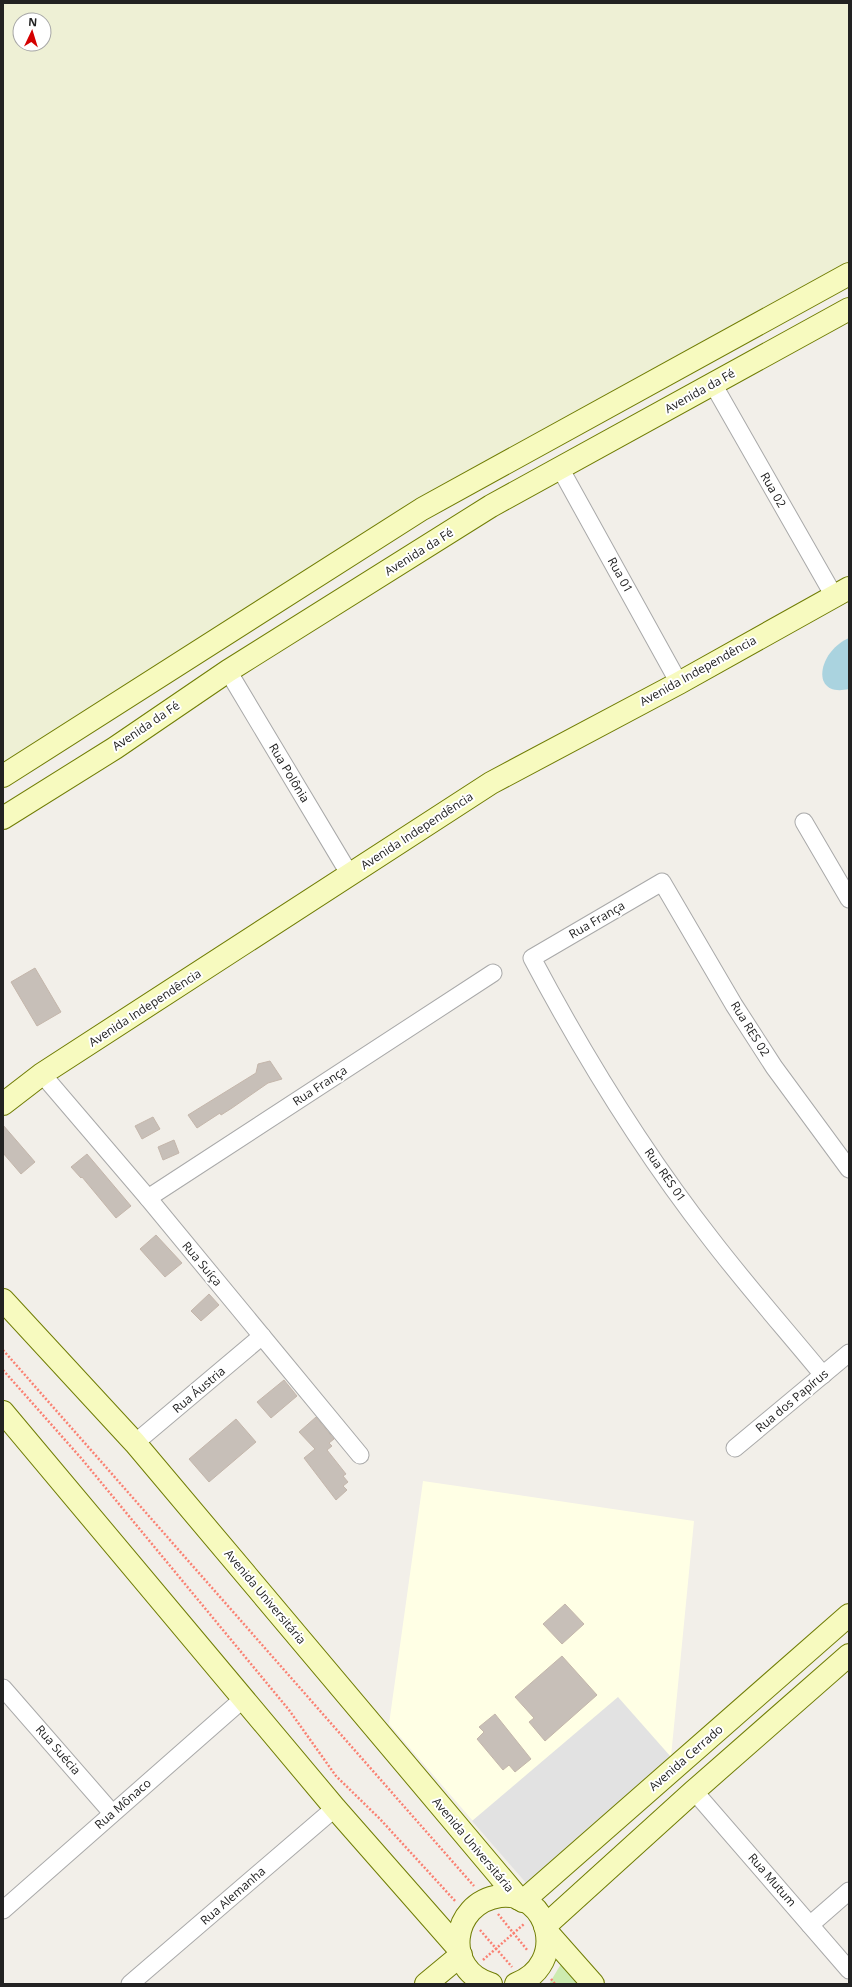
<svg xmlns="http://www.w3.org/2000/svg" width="852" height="1987" font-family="'Open Sans',sans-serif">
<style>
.education{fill:#ffffe5}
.farmland{fill:#eef0d5;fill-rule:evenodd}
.grass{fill:#cdebb0}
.parking{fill:#e2e2e2}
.water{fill:#aad3df}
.building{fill:#c7bfb8;stroke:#c4b6ab}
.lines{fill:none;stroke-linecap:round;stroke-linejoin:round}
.street-casing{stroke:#a9a9a9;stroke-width:19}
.secondary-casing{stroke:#707d05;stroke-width:24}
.path{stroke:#fa8072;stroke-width:2.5;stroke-dasharray:2 2;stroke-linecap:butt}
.street{stroke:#fff;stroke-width:17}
.secondary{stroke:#f7fabf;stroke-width:22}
.labels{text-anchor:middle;stroke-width:4;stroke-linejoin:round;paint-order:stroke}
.street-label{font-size:12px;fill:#222;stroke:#fff}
</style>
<rect width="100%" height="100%" fill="#f2efe9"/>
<path class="education" d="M423,1481L694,1521L670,1767L531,1888L389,1724Z"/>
<path class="farmland" d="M3,3H849V274L3,764ZM20,20H44V44H20Z"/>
<path class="grass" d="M561,1964L578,1984H549Z"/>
<path class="parking" d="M618,1697L671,1757L527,1884L472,1821Z"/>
<path class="water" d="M849,638V689C809,698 818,651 849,638Z"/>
<g class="building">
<path d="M35,968L61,1012L37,1026L11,982Z"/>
<path d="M270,1061L282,1079L268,1083L232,1108L221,1115L220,1113L197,1128L188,1115L256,1073L258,1064Z"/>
<path d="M153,1117L160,1129L142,1139L135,1126Z"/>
<path d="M3,1125L35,1162L21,1174L3,1153Z"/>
<path d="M174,1140L179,1153L163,1160L158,1147Z"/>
<path d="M87,1154L131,1206L116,1218L82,1177L81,1178L71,1167Z"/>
<path d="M156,1235L182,1263L165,1277L140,1249Z"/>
<path d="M209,1294L219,1305L201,1321L191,1311Z"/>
<path d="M284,1380L297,1396L271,1418L257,1402Z"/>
<path d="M316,1417L334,1439L329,1443L332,1446L327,1450L346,1474L343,1476L348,1482L343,1486L347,1490L336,1500L304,1458L315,1449L299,1432Z"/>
<path d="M236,1419L256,1442L209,1482L189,1459Z"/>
<path d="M565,1604L584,1624L562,1644L543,1624Z"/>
<path d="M562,1656L597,1695L545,1741L529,1722L534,1718L515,1697Z"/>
<path d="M495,1714L531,1759L515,1772L509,1765L503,1770L477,1739L484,1732L479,1727Z"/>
</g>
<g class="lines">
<defs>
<g id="street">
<path d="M713,384L834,596"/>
<path d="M560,468L679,683"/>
<path d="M228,671L350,875"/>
<path d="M804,822L849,899"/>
<path d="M42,1074L148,1198L360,1455"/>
<path d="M148,1198L493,973"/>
<path d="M823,1375C786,1330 747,1286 711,1239C643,1152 584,1056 532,958L662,882L734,1005L774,1067L849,1169"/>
<path d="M135,1443L262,1336"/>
<path d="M735,1448L849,1353"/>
<path d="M3,1688L112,1813"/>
<path d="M694,1791L849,1970"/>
<path d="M3,1910L243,1699"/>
<path d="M810,1925L849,1891"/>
<path d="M130,1984L335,1808"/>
</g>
<g id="secondary">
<path d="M3,776L422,509L849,274"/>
<path d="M3,818L115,748L228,671L491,506L849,309"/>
<path d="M3,1104L42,1074L491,783L679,683L849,588"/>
<path d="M3,1300L135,1443L519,1899"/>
<path d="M3,1412L335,1808L458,1948"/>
<path d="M523,1901L849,1615"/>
<path d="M545,1926L694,1791L849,1655"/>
<path d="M547,1932L593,1984"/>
<path d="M426,1984L461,1955"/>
<path d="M491,1984C443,1971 450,1903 500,1896C549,1890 569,1964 516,1984"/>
</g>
</defs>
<use href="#street" class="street-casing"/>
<use href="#secondary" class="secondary-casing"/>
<g class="path">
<path d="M3,1350L474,1886"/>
<path d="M3,1370L81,1458L289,1710L336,1776L380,1819L456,1902"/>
<path d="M498,1914L528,1951"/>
<path d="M480,1930L512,1967"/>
<path d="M483,1960L524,1924"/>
<path d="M551,1979L555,1984"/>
</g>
<use href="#street" class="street"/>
<use href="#secondary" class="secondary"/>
</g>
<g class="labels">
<g class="street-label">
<text transform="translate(700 391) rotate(-29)" y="4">Avenida da Fé</text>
<text transform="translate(773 490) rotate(60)" y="4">Rua 02</text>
<text transform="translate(419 552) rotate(-32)" y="4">Avenida da Fé</text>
<text transform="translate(620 575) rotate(61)" y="4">Rua 01</text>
<text transform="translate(698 671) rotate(-29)" y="4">Avenida Independência</text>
<text transform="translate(146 726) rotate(-34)" y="4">Avenida da Fé</text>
<text transform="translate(289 773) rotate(59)" y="4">Rua Polônia</text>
<text transform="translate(417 831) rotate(-33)" y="4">Avenida Independência</text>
<text transform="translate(597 920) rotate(-30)" y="4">Rua França</text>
<text transform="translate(145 1008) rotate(-33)" y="4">Avenida Independência</text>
<text transform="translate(750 1029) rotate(58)" y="4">Rua RES 02</text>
<text transform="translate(320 1086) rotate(-33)" y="4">Rua França</text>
<text transform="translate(665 1175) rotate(55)" y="4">Rua RES 01</text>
<text transform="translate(202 1264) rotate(50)" y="4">Rua Suíça</text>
<text transform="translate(199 1390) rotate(-40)" y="4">Rua Áustria</text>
<text transform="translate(792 1401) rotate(-40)" y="4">Rua dos Papírus</text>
<text transform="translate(265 1597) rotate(50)" y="4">Avenida Universitária</text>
<text transform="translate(58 1750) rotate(49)" y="4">Rua Suécia</text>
<text transform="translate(686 1758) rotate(-41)" y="4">Avenida Cerrado</text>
<text transform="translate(123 1804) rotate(-41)" y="4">Rua Mônaco</text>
<text transform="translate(473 1845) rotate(50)" y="4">Avenida Universitária</text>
<text transform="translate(772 1880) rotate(49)" y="4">Rua Mutum</text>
<text transform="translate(233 1896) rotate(-41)" y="4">Rua Alemanha</text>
</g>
</g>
<rect width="852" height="1987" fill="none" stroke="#222222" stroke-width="8"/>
<g transform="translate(32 32) rotate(4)"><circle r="19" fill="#ffffff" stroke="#a7a7a7"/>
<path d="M0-3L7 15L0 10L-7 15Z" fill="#d40000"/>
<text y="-6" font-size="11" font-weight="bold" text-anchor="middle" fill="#222222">N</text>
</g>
</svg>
